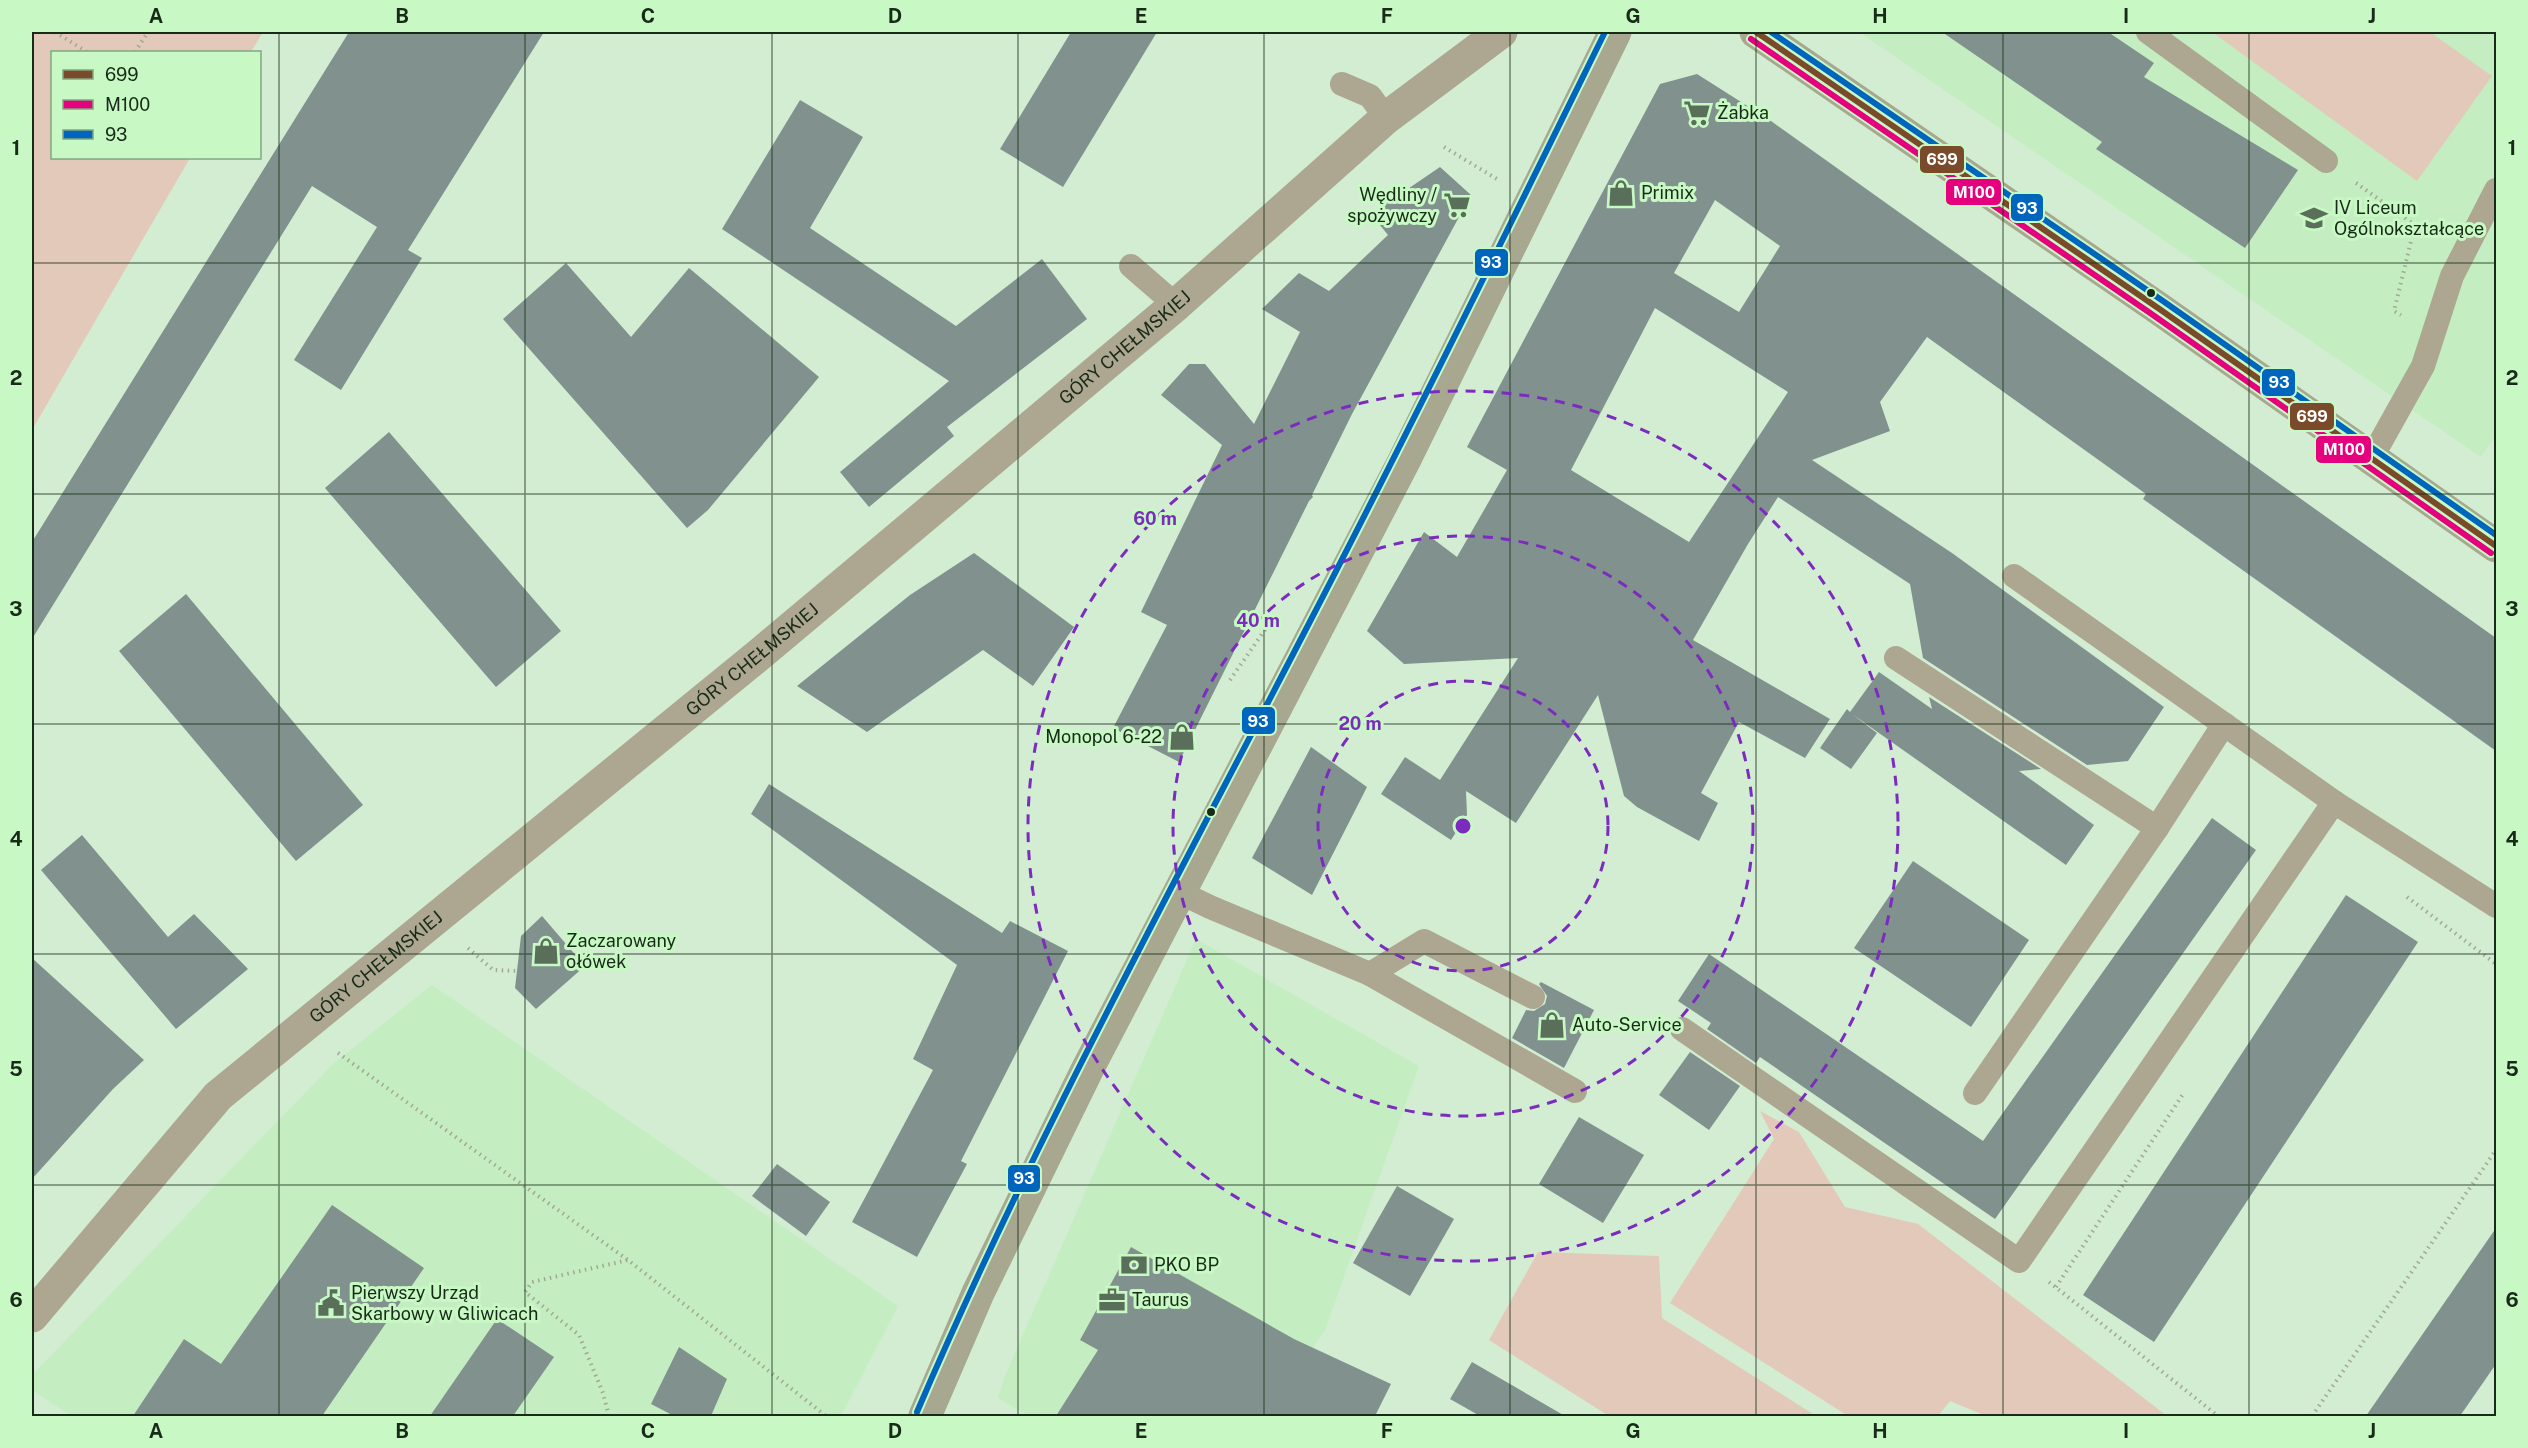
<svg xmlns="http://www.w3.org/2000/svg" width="2528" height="1448" font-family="'Public Sans',sans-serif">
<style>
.built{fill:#c4eec2}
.green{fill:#e2c9ba}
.building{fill:#81928e;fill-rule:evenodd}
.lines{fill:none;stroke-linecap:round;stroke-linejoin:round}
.path{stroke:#a4a793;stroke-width:4;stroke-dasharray:1.5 4.5;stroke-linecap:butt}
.lane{stroke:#ada791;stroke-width:24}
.street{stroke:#ada791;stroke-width:33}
.secondary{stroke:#a8a78f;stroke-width:33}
.bus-1-casing{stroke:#c8f9c5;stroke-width:10}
.bus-2-casing{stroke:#c8f9c5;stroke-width:10}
.bus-3-casing{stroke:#c8f9c5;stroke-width:10}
.bus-1{stroke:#7a4b2a;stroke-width:6}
.bus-2{stroke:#e5007d;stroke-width:6}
.bus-3{stroke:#0065bd;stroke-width:6}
.grid{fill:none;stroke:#182b18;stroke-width:1.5;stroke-opacity:0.55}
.ring{fill:none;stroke:#7b2cbf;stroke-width:3;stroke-dasharray:10 8}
.bus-dot{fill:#182b18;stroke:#c8f9c5;stroke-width:2}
.labels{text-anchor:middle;stroke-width:6;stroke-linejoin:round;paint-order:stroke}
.poi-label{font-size:18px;fill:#182b18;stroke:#c8f9c5;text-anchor:start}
.street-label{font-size:18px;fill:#182b18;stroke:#c8f9c5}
.centre{fill:#7b2cbf;stroke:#c8f9c5;stroke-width:3}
.ring-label{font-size:18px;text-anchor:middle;font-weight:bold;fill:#7b2cbf;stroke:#c8f9c5;stroke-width:6;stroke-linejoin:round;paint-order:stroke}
.line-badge{stroke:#c8f9c5;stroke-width:2}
.badge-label{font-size:16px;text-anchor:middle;font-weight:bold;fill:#fff}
.neatline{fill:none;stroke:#182b18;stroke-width:2}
.grid-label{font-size:20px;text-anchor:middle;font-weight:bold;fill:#182b18}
</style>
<rect width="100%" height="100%" fill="#d2edd1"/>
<g class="built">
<path d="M1859,32H2496V435L2481,457Z"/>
<path d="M1196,939L1419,1066L1325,1330L1267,1416H1028L998,1398L1005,1376Z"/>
<path d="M432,985L898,1306L841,1416H71L32,1390V1375L334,1063Z"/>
</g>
<g class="green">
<path d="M32,32H263L251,52H52V158H190L32,430Z"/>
<path d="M2212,32H2430L2492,76L2417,181Z"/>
<path d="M1760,1111L1799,1132L1845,1207L1918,1224L2167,1416H1986L1950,1401L1938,1416H1848L1670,1303L1774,1139Z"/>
<path d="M1538,1252L1659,1256L1662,1318L1816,1416H1609L1489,1340Z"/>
</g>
<g class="building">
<path d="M349,32H544L408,250L422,258L341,390L294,360L377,227L312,186L32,639V542Z"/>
<path d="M1071,32H1157L1063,187L1000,149Z"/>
<path d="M1942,32H2108L2154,63L2144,77L2298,170L2245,248L2096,149L2102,142Z"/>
<path d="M1697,74L1771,121L2496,638V751L2143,499L2146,494L1927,337L1880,402L1890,431L1812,460L1952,553L2164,707L2128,761L2087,765L1923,658L1910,584L1778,497L1748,544L1693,640L1830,719L1805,758L1739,722L1701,793L1718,803L1699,841L1637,807L1624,796L1598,695L1516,823L1466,791L1467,815L1451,840L1381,794L1405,757L1440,780L1518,658L1404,664L1367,631L1424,532L1457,557L1507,470L1467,447L1660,84ZM1715,200L1780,246L1739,312L1674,273ZM1655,308L1788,392L1689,542L1571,470Z"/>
<path d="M800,100L863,137L810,228L956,326L1042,259L1087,319L947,427L954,436L869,507L840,472L949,381L722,229Z"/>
<path d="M1440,167L1471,195L1352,414L1312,495L1313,497L1309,501L1179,762L1113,728L1167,625L1141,612L1222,445L1161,395L1189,364H1205L1254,424L1300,332L1262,309L1299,273L1329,291L1388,235L1371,214Z"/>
<path d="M566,263L631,337L689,268L819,377L708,510L687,528L503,319Z"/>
<path d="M389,432L561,631L496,687L325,488Z"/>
<path d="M974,553L1074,627L1033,686L983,650L867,732L797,686L910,595Z"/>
<path d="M186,594L363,805L296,861L119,651Z"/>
<path d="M1879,672L1932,709L1929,697L2041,769L2019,771L2094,825L2066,865L1852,714L1877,733L1851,769L1820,748L1847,709L1850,712Z"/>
<path d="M1311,747L1367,787L1312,895L1252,858Z"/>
<path d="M769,784L1002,933L1010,921L1068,951L961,1161L967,1164L917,1257L852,1222L933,1070L913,1059L957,965L751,814Z"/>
<path d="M2212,818L2256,850L1995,1219L1760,1057L1756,1063L1707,1029L1711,1023L1678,1001L1709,954L1983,1141Z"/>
<path d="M82,835L168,937L194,914L248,969L176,1029L41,870Z"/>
<path d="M1913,861L2029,940L1971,1027L1854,948Z"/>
<path d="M2346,895L2418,942L2154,1342L2083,1295Z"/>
<path d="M542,916L585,966L536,1009L515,988L521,936Z"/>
<path d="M32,958L144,1060L113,1089L32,1179Z"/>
<path d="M1541,982L1594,1010L1564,1068L1512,1038L1526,1010L1534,1011L1545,1004L1547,996L1539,984Z"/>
<path d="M1690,1052L1740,1086L1709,1130L1659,1095Z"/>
<path d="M1579,1117L1644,1155L1603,1223L1539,1184Z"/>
<path d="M777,1164L830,1202L806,1236L752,1196Z"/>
<path d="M1397,1186L1454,1219L1410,1296L1353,1263Z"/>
<path d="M332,1205L424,1268L322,1416H133L184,1339L221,1364Z"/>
<path d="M2496,1228V1364L2460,1416H2366Z"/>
<path d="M1131,1247L1294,1339L1391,1384L1375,1416H1056L1098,1350L1080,1340Z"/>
<path d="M497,1319L554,1357L513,1416H430Z"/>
<path d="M679,1347L727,1379L711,1416H674L651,1404Z"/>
<path d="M1472,1362L1565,1416H1480L1450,1399Z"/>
</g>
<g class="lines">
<g class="path">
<path d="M55,32L87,52"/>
<path d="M135,52L148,32"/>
<path d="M1444,147L1497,179"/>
<path d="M2356,183L2415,225L2394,311L2401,315"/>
<path d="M1230,680L1269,624"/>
<path d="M2407,897L2496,964"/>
<path d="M468,948L493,970L518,971"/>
<path d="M338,1053L628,1260L826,1416"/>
<path d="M2049,1282L2218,1416"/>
<path d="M2056,1287L2183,1094"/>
<path d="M32,1415L34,1416"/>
<path d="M609,1416L603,1393L579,1335L525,1292L532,1282L628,1260"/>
<path d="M2312,1416L2496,1150"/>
</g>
<g class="lane">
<path d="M2148,32L2326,161"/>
<path d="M1342,84L1370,96L1386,118"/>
<path d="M1131,266L1176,305"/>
<path d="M2371,459L2423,366L2452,276L2496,190"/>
<path d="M2014,576L2334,802L2496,906"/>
<path d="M1896,658L2157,828"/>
<path d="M1181,893L1210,907L1370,974L1575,1091"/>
<path d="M1370,974L1424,941L1533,997"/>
<path d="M1682,1029L2019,1261L2334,802"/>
<path d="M1975,1093L2157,828L2224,724"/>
</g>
<path class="street" id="s1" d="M32,1316L218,1096L760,654L1176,305L1386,118L1501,32"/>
<g class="secondary">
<path d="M1756,32L2158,308L2496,546"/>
<path d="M925,1416L978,1293L1087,1070L1404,461L1615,32"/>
</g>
<defs>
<path id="bus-1" d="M1756,32L2158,308L2496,546"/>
<path id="bus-2" d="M1751,39L2153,315L2491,553"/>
<g id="bus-3">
<path d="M1771,32L2163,301L2496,535"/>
<path d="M917,1412C1031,1146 1170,892 1303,635C1407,435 1506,233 1605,32"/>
</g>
</defs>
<use href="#bus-1" class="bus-1-casing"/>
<use href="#bus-2" class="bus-2-casing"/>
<use href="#bus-3" class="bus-3-casing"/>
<use href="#bus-1" class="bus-1"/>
<use href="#bus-2" class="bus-2"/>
<use href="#bus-3" class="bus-3"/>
</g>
<path class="grid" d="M279,32V1416M525,32V1416M772,32V1416M1018,32V1416M1264,32V1416M1510,32V1416M1756,32V1416M2003,32V1416M2249,32V1416M32,263H2496M32,494H2496M32,724H2496M32,954H2496M32,1185H2496"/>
<g class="ring">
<circle cx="1463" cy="826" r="145"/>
<circle cx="1463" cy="826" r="290"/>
<circle cx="1463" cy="826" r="435"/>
</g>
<defs>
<symbol id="supermarket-bare" viewBox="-9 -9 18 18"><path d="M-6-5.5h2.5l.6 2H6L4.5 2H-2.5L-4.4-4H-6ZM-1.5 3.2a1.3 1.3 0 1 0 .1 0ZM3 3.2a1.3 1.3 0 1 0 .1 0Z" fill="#596f59" stroke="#c8f9c5" stroke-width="2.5" paint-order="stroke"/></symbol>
<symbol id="shop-bare" viewBox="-9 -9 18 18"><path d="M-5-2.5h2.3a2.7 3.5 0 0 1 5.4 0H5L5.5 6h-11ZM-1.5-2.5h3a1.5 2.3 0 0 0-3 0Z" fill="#596f59" stroke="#c8f9c5" stroke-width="2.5" paint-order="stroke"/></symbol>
<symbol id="school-bare" viewBox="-9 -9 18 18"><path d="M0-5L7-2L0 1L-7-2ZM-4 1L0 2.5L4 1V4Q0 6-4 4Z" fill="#596f59" stroke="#c8f9c5" stroke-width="2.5" paint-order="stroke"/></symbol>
<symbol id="bank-bare" viewBox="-9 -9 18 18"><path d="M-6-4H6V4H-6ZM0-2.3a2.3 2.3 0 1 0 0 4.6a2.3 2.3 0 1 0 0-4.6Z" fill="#596f59" stroke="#c8f9c5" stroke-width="2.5" paint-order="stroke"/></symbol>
<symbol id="office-bare" viewBox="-9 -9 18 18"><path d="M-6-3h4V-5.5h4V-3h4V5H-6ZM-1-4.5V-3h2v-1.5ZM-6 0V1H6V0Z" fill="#596f59" stroke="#c8f9c5" stroke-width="2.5" paint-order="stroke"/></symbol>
<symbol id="civic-bare" viewBox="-9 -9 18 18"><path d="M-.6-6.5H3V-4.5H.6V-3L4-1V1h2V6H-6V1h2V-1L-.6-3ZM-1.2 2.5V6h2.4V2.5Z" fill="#596f59" stroke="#c8f9c5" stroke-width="2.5" paint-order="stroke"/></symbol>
</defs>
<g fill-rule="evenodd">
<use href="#supermarket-bare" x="1678" y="94" width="38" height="38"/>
<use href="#shop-bare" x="1602" y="174" width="38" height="38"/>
<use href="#supermarket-bare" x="1438" y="186" width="38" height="38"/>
<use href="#school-bare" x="2295" y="199" width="38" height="38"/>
<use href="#shop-bare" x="1163" y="718" width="38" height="38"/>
<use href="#shop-bare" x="527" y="932" width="38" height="38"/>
<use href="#shop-bare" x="1533" y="1006" width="38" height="38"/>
<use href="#bank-bare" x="1115" y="1246" width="38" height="38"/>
<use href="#office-bare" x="1093" y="1281" width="38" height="38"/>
<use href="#civic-bare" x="312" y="1284" width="38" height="38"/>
</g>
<g class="bus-dot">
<circle cx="2151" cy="293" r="5"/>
<circle cx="1211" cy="812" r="5"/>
</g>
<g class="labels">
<g class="poi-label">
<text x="1717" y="119">Żabka</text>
<text x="1641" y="199">Primix</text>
<text x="1437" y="201" text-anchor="end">Wędliny /<tspan x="1437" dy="21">spożywczy</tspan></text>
<text x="2334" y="214">IV Liceum<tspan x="2334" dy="21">Ogólnokształcące</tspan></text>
<text x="1162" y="743" text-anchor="end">Monopol 6-22</text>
<text x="566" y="947">Zaczarowany<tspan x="566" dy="21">ołówek</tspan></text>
<text x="1572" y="1031">Auto-Service</text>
<text x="1154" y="1271">PKO BP</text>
<text x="351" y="1299">Pierwszy Urząd<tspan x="351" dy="21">Skarbowy w Gliwicach</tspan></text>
<text x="1132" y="1306">Taurus</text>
</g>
<g class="street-label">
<text dy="6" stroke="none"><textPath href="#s1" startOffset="1464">GÓRY CHEŁMSKIEJ</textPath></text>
<text dy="6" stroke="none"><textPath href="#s1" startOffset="978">GÓRY CHEŁMSKIEJ</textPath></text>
<text dy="6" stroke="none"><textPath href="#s1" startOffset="492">GÓRY CHEŁMSKIEJ</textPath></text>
</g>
</g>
<circle cx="1463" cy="826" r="9" class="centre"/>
<g class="ring-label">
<text x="1155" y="525">60 m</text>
<text x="1258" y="627">40 m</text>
<text x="1360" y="730">20 m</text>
</g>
<g class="line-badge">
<rect x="1919" y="145" width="46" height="29" rx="6" fill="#7a4b2a"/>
<rect x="1945" y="178" width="57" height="28" rx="6" fill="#e5007d"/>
<rect x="2010" y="193" width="34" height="29" rx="6" fill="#0065bd"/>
<rect x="1474" y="248" width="35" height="29" rx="6" fill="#0065bd"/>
<rect x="2261" y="368" width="35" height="29" rx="6" fill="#0065bd"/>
<rect x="2289" y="402" width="46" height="29" rx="6" fill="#7a4b2a"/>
<rect x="2315" y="435" width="57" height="29" rx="6" fill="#e5007d"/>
<rect x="1241" y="706" width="35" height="29" rx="6" fill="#0065bd"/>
<rect x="1007" y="1164" width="34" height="29" rx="6" fill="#0065bd"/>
</g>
<g class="badge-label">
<text x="1942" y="165">699</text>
<text x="1974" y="198">M100</text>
<text x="2027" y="214">93</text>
<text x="1491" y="268">93</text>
<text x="2279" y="388">93</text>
<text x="2312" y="422">699</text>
<text x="2344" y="455">M100</text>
<text x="1258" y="727">93</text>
<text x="1024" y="1184">93</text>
</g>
<rect width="2528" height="1448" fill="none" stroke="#c8f9c5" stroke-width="66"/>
<rect x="51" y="51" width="210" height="108" fill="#c8f9c5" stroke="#82a780" stroke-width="1.5"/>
<rect x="63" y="70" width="30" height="9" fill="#7a4b2a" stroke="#82a780" stroke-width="1.5"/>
<text x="105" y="81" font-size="18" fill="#182b18">699</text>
<rect x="63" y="100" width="30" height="9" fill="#e5007d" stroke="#82a780" stroke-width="1.5"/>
<text x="105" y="111" font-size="18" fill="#182b18">M100</text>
<rect x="63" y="130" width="30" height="9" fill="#0065bd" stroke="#82a780" stroke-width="1.5"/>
<text x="105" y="141" font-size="18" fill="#182b18">93</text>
<rect x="33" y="33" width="2462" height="1382" class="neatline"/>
<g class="grid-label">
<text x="156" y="23">A</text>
<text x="402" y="23">B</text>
<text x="648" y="23">C</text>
<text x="895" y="23">D</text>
<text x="1141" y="23">E</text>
<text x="1387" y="23">F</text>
<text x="1633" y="23">G</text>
<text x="1880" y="23">H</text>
<text x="2126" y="23">I</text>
<text x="2372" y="23">J</text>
<text x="16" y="155">1</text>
<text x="2512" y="155">1</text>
<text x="16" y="385">2</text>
<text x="2512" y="385">2</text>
<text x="16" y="616">3</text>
<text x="2512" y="616">3</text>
<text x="16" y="846">4</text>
<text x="2512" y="846">4</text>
<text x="16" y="1076">5</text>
<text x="2512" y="1076">5</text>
<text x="16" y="1307">6</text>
<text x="2512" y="1307">6</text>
<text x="156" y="1438">A</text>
<text x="402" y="1438">B</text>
<text x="648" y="1438">C</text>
<text x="895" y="1438">D</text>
<text x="1141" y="1438">E</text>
<text x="1387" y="1438">F</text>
<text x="1633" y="1438">G</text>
<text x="1880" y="1438">H</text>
<text x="2126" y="1438">I</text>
<text x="2372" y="1438">J</text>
</g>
</svg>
